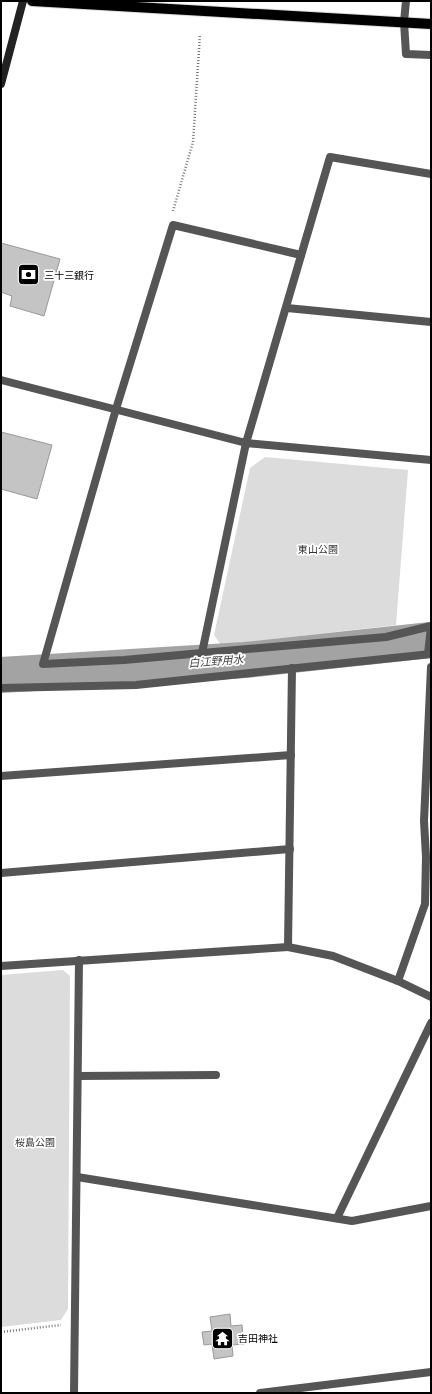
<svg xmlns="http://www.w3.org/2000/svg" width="432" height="1394" font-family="Commissioner,'Noto Sans JP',sans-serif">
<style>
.green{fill:#dcdcdc}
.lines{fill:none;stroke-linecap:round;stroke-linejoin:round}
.river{stroke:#a3a3a3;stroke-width:36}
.building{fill:#c4c4c4;stroke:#999}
.primary-casing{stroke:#dbdbdb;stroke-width:12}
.path{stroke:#777;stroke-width:2.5;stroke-dasharray:1 2;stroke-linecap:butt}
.minor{stroke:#555;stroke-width:8}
.tertiary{stroke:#555;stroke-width:8}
.secondary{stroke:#222;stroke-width:8}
.primary{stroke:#000;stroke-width:10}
.labels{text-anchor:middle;stroke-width:3.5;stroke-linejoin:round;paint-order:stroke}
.poi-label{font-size:10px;fill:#000;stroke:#fff;text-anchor:start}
.park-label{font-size:10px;fill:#333;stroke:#fff}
.water-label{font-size:11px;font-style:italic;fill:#444;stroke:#fff}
</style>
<rect width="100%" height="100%" fill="#fff"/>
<g class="green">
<path d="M265,457L408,470L396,625L221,645L214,635L250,468Z"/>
<path d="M63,970L70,976L68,1309L61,1320L1,1327V975Z"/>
</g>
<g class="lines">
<path class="river" d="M1,675L245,660L431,640"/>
</g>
<g class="building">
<path d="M1,243L60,259L44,316L10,306L12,296L1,292Z"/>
<path d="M1,432L52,445L37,499L1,489Z"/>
<path d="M230,1314L231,1326L242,1325L244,1344L232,1345L233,1356L214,1359L212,1344L204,1345L202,1332L212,1331L210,1317Z"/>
</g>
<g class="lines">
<defs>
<path id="primary" d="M32,1L431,24"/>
</defs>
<use href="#primary" class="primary-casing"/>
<g class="path">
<path d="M173,211L193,142L200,34"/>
<path d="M1,1332L61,1325"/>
</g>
<g class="minor">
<path d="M406,1L404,22L406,54L431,55"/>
<path d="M287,308L431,322"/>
<path d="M1,380L246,443L330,157L431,174"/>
<path d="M431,460L246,443L202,653L386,637L431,626"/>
<path d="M202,653L124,660L43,664L116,409L173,225L301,255"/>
<path d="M428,654L431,627"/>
<path d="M1,688L136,685L431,654"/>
<path d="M1,776L291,755"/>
<path d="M1,873L290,849"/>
<path d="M288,947L333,956L398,981L431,997"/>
<path d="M1,966L288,947L292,668"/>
<path d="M398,981L425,904L426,857L424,821L431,667"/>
<path d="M78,1076L216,1075"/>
<path d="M77,1177L352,1221L431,1206"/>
<path d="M337,1218L431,1023"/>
<path d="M74,1393L79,960"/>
</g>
<path class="tertiary" d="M260,1393L431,1372"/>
<path class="secondary" d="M1,84L23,1"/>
<use href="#primary" class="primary"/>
</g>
<defs>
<symbol id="bank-square" viewBox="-11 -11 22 22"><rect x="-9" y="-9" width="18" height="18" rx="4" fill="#000" stroke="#fff"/><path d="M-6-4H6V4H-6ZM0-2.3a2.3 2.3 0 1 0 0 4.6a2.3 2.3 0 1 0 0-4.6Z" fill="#fff"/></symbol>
<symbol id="temple-square" viewBox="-11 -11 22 22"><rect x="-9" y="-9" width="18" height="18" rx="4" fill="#000" stroke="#fff"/><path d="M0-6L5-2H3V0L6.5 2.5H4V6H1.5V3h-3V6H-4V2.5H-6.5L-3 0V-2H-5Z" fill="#fff"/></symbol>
</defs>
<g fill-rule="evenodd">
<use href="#bank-square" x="16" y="262" width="25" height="25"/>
<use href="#temple-square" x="210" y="1326" width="25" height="25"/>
</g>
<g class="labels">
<g class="poi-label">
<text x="44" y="279">三十三銀行</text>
<text x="238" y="1342">吉田神社</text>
</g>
<g class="park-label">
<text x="318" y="553">東山公園</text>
<text x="35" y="1146">桜島公園</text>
</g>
<g class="water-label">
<text transform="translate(216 661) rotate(-4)" y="4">白江野用水</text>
</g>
</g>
<rect width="432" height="1394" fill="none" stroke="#000000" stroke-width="4"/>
</svg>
